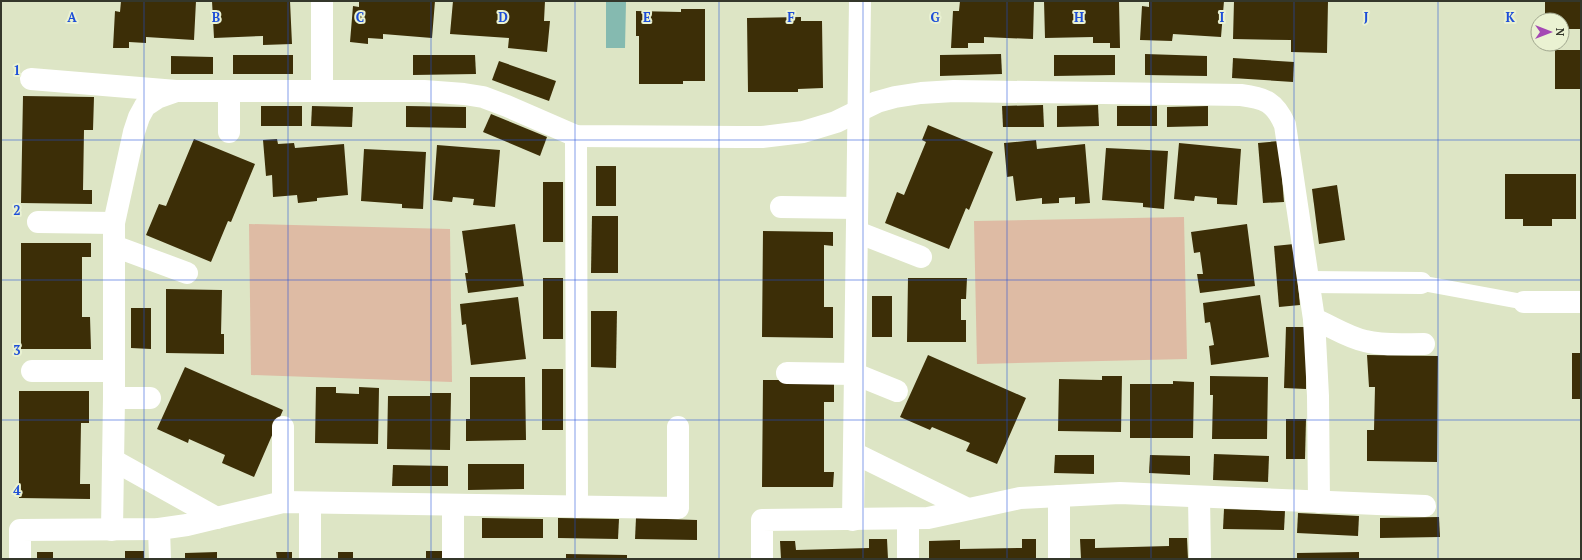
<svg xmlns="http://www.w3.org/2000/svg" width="1582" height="560" font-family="'PT Serif',serif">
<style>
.green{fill:#debba4}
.water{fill:#85bab0}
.building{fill:#3c2e07}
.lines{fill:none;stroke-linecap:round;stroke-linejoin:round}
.lane{stroke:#fff;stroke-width:15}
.street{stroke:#fff;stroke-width:22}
.grid{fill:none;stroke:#1d4ed8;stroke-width:1;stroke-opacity:0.55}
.grid-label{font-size:13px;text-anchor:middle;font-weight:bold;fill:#1d4ed8;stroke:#eaf2d2;stroke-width:4;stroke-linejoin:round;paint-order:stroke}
</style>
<rect width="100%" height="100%" fill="#dde5c5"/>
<g class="green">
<path d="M1184,217L1187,359L977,364L974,221Z"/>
<path d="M249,224L450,229L452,382L251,375Z"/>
</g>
<path class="water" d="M606,1H660V2H626L625,48H606Z"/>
<g class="building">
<path d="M121,1H196L194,40L146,37V43L129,42V48H113L115,11L120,12Z"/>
<path d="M212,1H290L292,44L263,45V36L214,38Z"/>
<path d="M359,1H435L432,38L383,34V39L368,38V44L350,42L353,6L359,7Z"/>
<path d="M453,1H545L544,21H550L547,52L508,48L509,38L450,34Z"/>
<path d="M960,1H1034L1033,39L984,37V43H968V48H951L953,11H959Z"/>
<path d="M1044,1H1119L1120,48H1110V43H1093V37L1045,38Z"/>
<path d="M1149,1H1224L1221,37L1173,34L1172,41L1140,40L1142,6L1149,7Z"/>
<path d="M1234,1H1328L1327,53L1291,52V40L1233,39Z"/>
<path d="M1545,1H1580V29H1562V20H1545Z"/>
<path d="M681,9H705V81H683V84H639V36H636V11L681,12Z"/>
<path d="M801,17V21H822L823,88L798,89V92H748L747,18Z"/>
<rect x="1555" y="50" width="26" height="39"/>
<path d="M1001,54L1002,74L940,76V55Z"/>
<path d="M1145,54L1207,56V76L1145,75Z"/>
<rect x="233" y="55" width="60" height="19"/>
<path d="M413,55H475L476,74L413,75Z"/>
<path d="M1054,55H1115V75L1054,76Z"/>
<path d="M171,56L213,57V74H171Z"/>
<path d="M1233,58L1294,62L1293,82L1232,78Z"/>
<path d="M499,61L556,81L549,101L492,80Z"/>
<path d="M23,96L94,97L93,130H84L83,190H92V204L21,203Z"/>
<path d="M1043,105L1044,127H1003L1002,106Z"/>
<path d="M1098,105L1099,126L1057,127V106Z"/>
<rect x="261" y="106" width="41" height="20"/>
<path d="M312,106L353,107L352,127L311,126Z"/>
<path d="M406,106L466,107V128L406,127Z"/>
<rect x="1117" y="106" width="40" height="20"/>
<path d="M1208,106V126L1167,127V107Z"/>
<path d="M491,114L547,137L540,156L483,132Z"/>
<path d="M928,125L993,152L969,210L966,208L949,249L885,223L897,192L904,195L926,142L922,140Z"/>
<path d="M194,139L255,164L231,222L228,221L211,262L146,235L159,204L166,206Z"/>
<path d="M277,139L278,144L294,143L295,148L344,144L348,195L317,198V201L298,203L297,195L273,197L272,175L266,176L263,140Z"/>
<path d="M1036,140L1037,149L1085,144L1090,203L1075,204V197L1059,198V203L1042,204V198L1016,201L1013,176L1007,177L1004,143Z"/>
<path d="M1279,141L1284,202L1263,203L1258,143Z"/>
<path d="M1179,143L1241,149L1237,205L1217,204V198L1195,196L1194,201L1174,199Z"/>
<path d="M437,145L500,150L495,207L473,205L474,199L453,197L452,202L433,200Z"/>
<path d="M1106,148L1168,151L1164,209L1143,207V203L1102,200Z"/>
<path d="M364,149L426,152L423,209L402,208V204L361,201Z"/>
<rect x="596" y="166" width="20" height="40"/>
<path d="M1505,174H1576V219H1552V226H1523V219H1505Z"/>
<rect x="543" y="182" width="20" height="60"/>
<path d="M1337,185L1345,240L1319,244L1312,189Z"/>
<path d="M592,216H618V273H591Z"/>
<path d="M515,224L524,286L468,293L465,273H468L462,231Z"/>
<path d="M1247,224L1255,286L1200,293L1197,274H1203L1200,252L1194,253L1191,232Z"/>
<path d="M763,231L833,232V246L824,245V307H833V338L762,337Z"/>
<path d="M21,243H91V257H82V317H90L91,349H21Z"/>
<path d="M1294,244L1300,305L1279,307L1274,246Z"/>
<rect x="543" y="278" width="20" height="61"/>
<path d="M908,278H967L966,299H961V320H966V342H907Z"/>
<path d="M166,289L222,290L221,334H224V354L166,353Z"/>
<path d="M1260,295L1269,357L1211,365L1209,346L1214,345L1210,322L1205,323L1203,303Z"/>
<rect x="872" y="296" width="20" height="41"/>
<path d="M518,297L526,359L471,365L466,324L462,325L460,304Z"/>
<path d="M131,308H151V349L131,348Z"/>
<path d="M591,311H617L616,368L591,367Z"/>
<path d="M1286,327H1307L1306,389L1284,388Z"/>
<rect x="1572" y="353" width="9" height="46"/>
<path d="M928,355L1026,398L997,464L966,451L970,443L932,427L930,430L900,417Z"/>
<path d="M1367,355L1438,356L1437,462L1367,461V430H1374L1375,387H1369Z"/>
<path d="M185,367L283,410L254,477L222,463L225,455L189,439L188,443L157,429Z"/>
<rect x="542" y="369" width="21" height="61"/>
<path d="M1102,376H1122L1121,432L1058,431L1059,379L1102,380Z"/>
<path d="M1210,376L1268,377L1267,439H1212L1213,395H1210Z"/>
<path d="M470,377H525L526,440L466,441V419H470Z"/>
<path d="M763,380H834V402H824V472H834L833,487H762Z"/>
<path d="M1173,381L1194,382L1193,438H1130V384H1173Z"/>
<path d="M316,387H336V393L359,394V387L379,388L378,444L315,443Z"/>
<path d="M19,391H89V423H81L80,484H90V499L19,498Z"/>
<path d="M430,393H451L450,450L387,449L388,396H430Z"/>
<path d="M1286,419H1306L1305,459H1286Z"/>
<path d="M1214,454L1269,456L1268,482L1213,480Z"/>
<path d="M1055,455H1094V474L1054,473Z"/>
<path d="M1150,455L1190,456V475L1149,473Z"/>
<path d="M468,464H524V489L468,490Z"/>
<path d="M393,465L448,466V486H392Z"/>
<path d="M1224,509L1285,511L1284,530L1223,529Z"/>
<path d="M1298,513L1359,516L1358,536L1297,533Z"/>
<path d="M1439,517L1440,537L1380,538V518Z"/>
<path d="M482,518L543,519V538H482Z"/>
<path d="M558,518L619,519L618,539L558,538Z"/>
<path d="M636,518L697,520V540L635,539Z"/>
<path d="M1169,538H1187L1188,559H1081L1080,539H1095V548L1169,546Z"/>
<path d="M869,539H887L888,559H781L780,541H795L796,550L869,548Z"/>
<path d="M1022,539H1036V559H929V541L960,540V549L1022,548Z"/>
<rect x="125" y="551" width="19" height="8"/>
<rect x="426" y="551" width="19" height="8"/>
<rect x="37" y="552" width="16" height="7"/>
<path d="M217,552V559H185V553Z"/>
<path d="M276,552H292V559H277Z"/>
<rect x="338" y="552" width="15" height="7"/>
<path d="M1359,552V559H1297V553Z"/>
<path d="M566,554L627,555V559H566Z"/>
</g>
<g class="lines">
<path class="lane" d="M1421,283L1524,302"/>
<g class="street">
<path d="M31,79L176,91H424L464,94L483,97L507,106L576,136L740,137H762L803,132L836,122L877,102L895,97L921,93L954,91L1241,95C1265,98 1275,102 1285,125L1314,319L1318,396L1319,502"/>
<path d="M229,91V132"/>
<path d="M322,91V1"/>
<path d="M576,136L577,507"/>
<path d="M781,207L857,208"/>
<path d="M38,222L114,223"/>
<path d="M857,232L921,257"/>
<path d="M114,246L187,273"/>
<path d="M1309,282L1421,283"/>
<path d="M1524,302H1581"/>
<path d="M1314,319C1331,326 1347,337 1365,341C1384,346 1405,344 1424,344"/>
<path d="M32,371H114"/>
<path d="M787,373L855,374L897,391"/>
<path d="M114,398H150"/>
<path d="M283,427V502"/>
<path d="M854,453L968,509"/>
<path d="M113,460L217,518"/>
<path d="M1059,496V559"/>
<path d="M1199,497L1200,559"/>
<path d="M310,503V559"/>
<path d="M453,505V559"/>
<path d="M908,519V559"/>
<path d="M853,520L860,1"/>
<path d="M159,529L160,559"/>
<path d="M112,530L114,398V223L134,132L139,117L145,106L157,98L174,92"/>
<path d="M20,559V530L159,529L187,525L283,502L678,508V427"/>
<path d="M762,559V520L928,518L1020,498L1120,493L1425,506"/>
</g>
</g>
<path class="grid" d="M144,1V559M288,1V559M431,1V559M575,1V559M719,1V559M863,1V559M1007,1V559M1151,1V559M1294,1V559M1438,1V559M1,140H1581M1,280H1581M1,420H1581"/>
<g class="grid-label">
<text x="72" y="22">A</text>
<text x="216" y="22">B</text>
<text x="360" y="22">C</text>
<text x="503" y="22">D</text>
<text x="647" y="22">E</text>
<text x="791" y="22">F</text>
<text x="935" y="22">G</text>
<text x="1079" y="22">H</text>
<text x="1222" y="22">I</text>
<text x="1366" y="22">J</text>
<text x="1510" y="22">K</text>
<text x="17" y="75">1</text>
<text x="17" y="215">2</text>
<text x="17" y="355">3</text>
<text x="17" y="495">4</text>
</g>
<rect width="1582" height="560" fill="none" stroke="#34372b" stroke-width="4"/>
<g transform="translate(1550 32) rotate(90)"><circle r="19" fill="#eaf2d2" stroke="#a1a78f"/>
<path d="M0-3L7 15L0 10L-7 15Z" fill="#a449b4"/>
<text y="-6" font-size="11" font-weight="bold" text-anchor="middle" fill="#34372b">N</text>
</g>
</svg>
